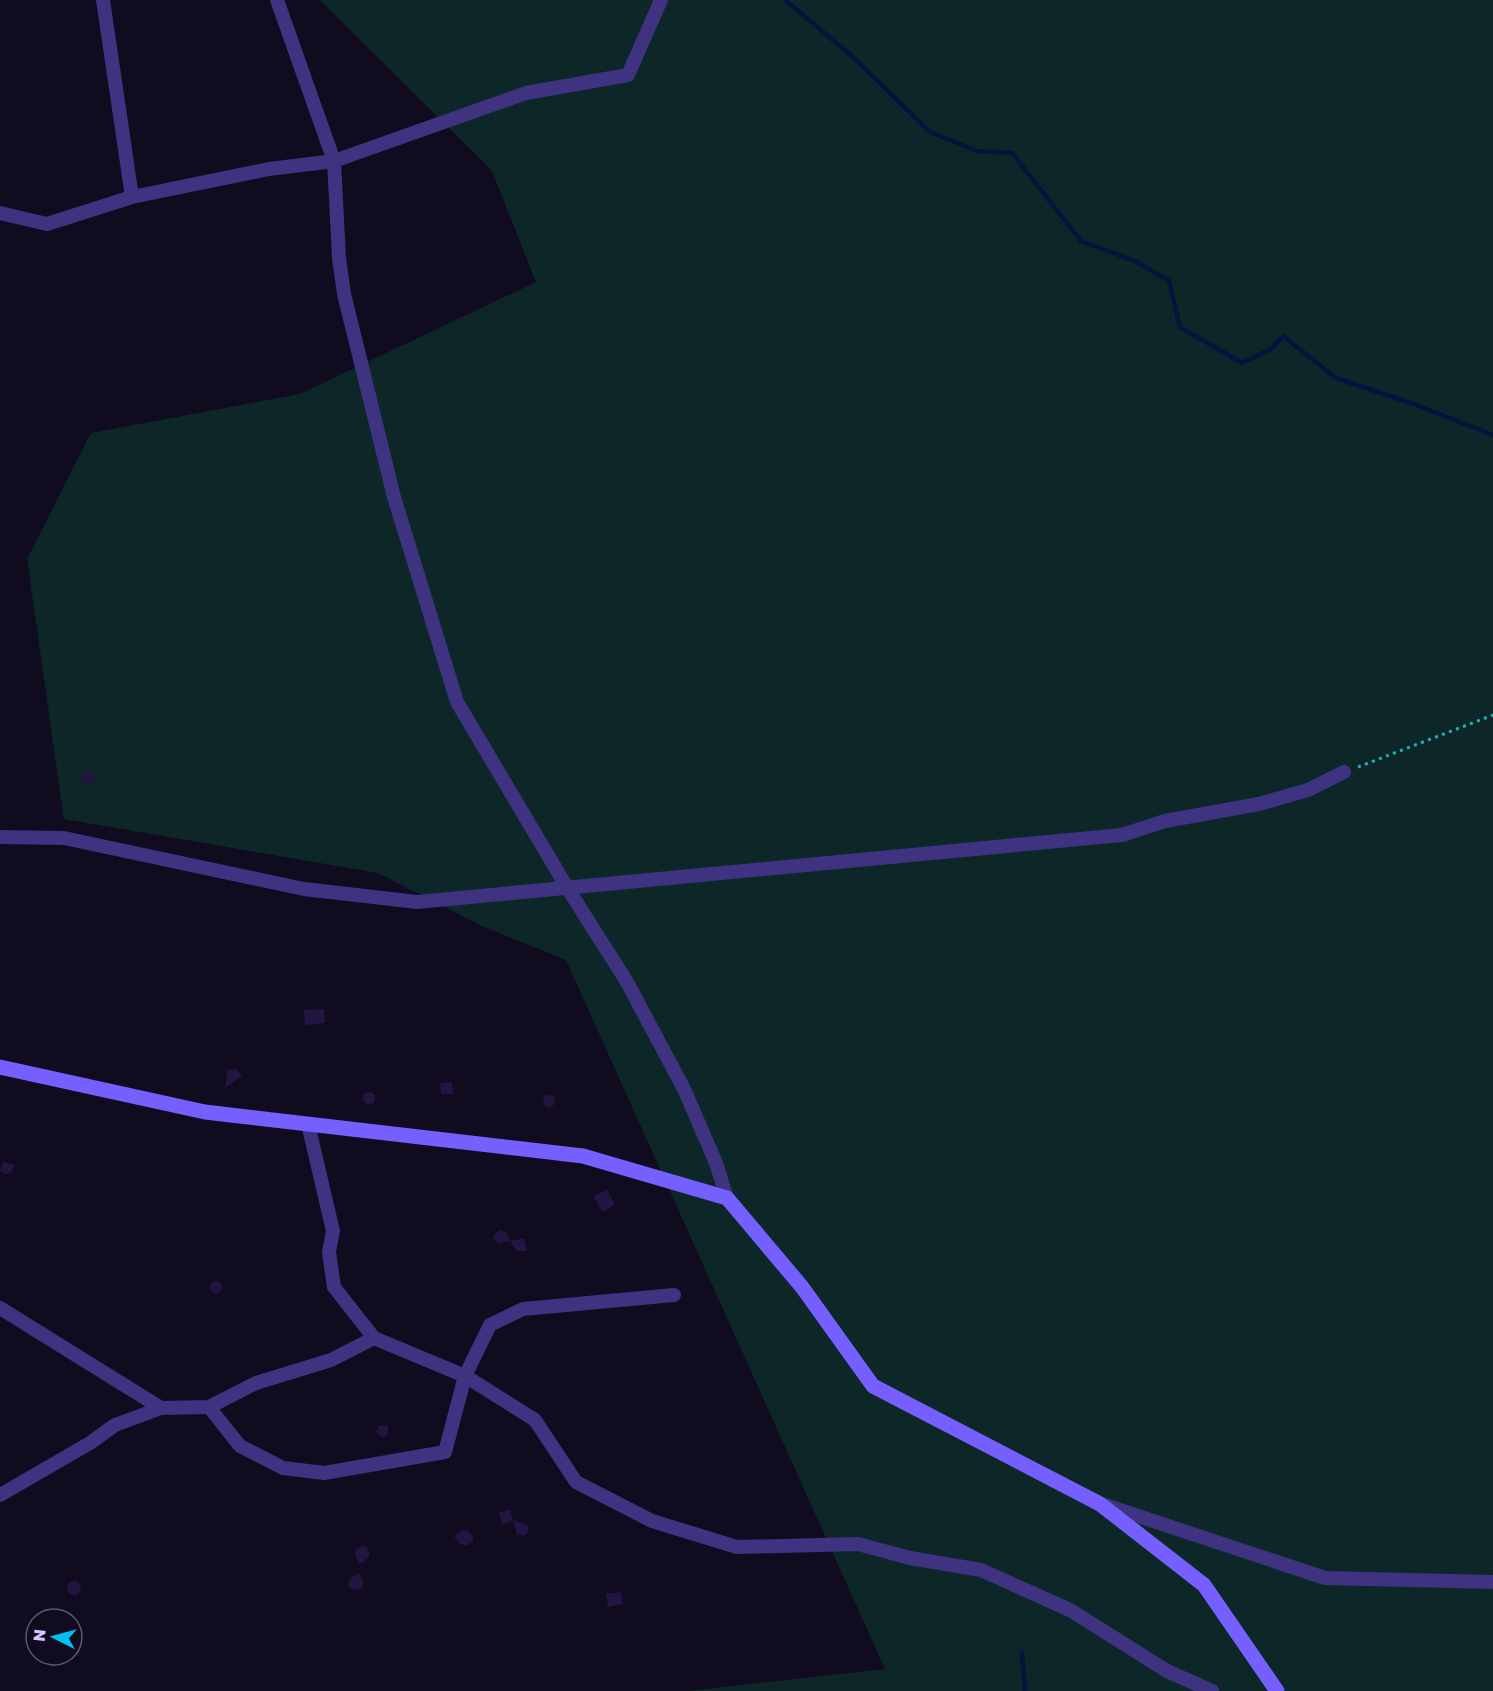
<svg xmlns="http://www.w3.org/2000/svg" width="1493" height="1691" font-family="'Golos Text',sans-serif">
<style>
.green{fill:#0d2729}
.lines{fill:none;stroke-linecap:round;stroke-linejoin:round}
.stream{stroke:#05133d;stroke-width:4.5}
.building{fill:#231541}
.path{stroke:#24afb7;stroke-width:3;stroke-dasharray:3 4.5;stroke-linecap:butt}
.street{stroke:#3e3281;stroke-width:14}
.secondary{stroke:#755fff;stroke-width:15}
</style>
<rect width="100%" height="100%" fill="#100b1f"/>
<path class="green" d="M320,0H1493V1691H687L885,1669L566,960L482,926L378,873L64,819L27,559L91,433L300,394L536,282L492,171Z"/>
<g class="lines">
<g class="stream">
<path d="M785,0L852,56L930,132L977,151L1012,153L1081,241L1135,261L1169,281L1180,327L1242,363L1271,349L1283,336L1336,378L1411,403L1493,435"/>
<path d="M1022,1653L1025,1691"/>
</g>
</g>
<g class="building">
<path d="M86,771H91L97,777L89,783H84L81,777L82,773Z"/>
<path d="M324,1009L325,1023L305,1025L304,1010Z"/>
<path d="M231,1069H236L242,1076L225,1088L227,1071Z"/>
<path d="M452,1082L453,1094H441L440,1083Z"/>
<circle cx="369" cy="1098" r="6"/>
<circle cx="549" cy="1101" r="6"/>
<path d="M3,1162L14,1165L12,1172L6,1174L0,1171Z"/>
<path d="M607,1190L615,1205L602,1212L594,1196Z"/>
<path d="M500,1230L506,1232L510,1241L499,1243L493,1238L496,1233Z"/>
<path d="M524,1238L527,1251H517L510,1241Z"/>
<circle cx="216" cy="1287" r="6"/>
<path d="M383,1425L388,1426V1434L383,1438L376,1432L378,1426Z"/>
<path d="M510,1510L513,1521L502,1524L499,1512Z"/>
<path d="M513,1520L526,1524L529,1528L527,1534L523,1536L517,1534Z"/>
<path d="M462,1531H467L473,1536V1541L467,1546L460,1544L454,1536Z"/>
<path d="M362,1546L367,1547L370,1554L368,1558L360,1564L356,1557L355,1552L357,1548Z"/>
<path d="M358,1573L363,1580V1585L361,1589L353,1590L348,1585L349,1580Z"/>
<circle cx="74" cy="1588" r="7"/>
<path d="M621,1592L623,1604L608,1607L606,1594Z"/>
</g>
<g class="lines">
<path class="path" d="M1358,767L1493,715"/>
<g class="street">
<path d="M103,0L132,197"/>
<path d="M277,0L334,161L339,258L344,294L394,497L457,702L568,889L627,982L684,1089L716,1163L727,1198"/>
<path d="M0,213L47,224L132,197L269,169L334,161L526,93L628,75L661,0"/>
<path d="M0,837L64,838L304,889L417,902L1122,835L1165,821L1259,804L1308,790L1344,772"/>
<path d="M308,1124L333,1231L329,1252L334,1287L374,1338L465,1376L535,1420L576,1482L652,1521L737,1547L858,1544L910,1558L981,1570L1070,1610L1167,1671L1212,1691"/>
<path d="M0,1308L161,1408"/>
<path d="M209,1407L240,1446L283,1468L324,1473L445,1452L465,1376L490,1325L523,1309L674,1295"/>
<path d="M0,1495L90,1443L115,1425L161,1408L209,1407L256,1383L331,1360L374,1338"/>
<path d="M1105,1505L1325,1578L1493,1582"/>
</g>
<path class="secondary" d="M0,1067L205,1112L583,1156L727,1198L802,1287L873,1386L1100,1504L1204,1585L1277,1691"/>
</g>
<g transform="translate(54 1637) rotate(276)"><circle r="28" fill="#100b1f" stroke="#5e5779" stroke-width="1.5"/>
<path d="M0-4.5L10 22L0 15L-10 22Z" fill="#00c0f3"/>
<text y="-9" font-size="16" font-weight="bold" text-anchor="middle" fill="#d4c8ff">N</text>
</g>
</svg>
